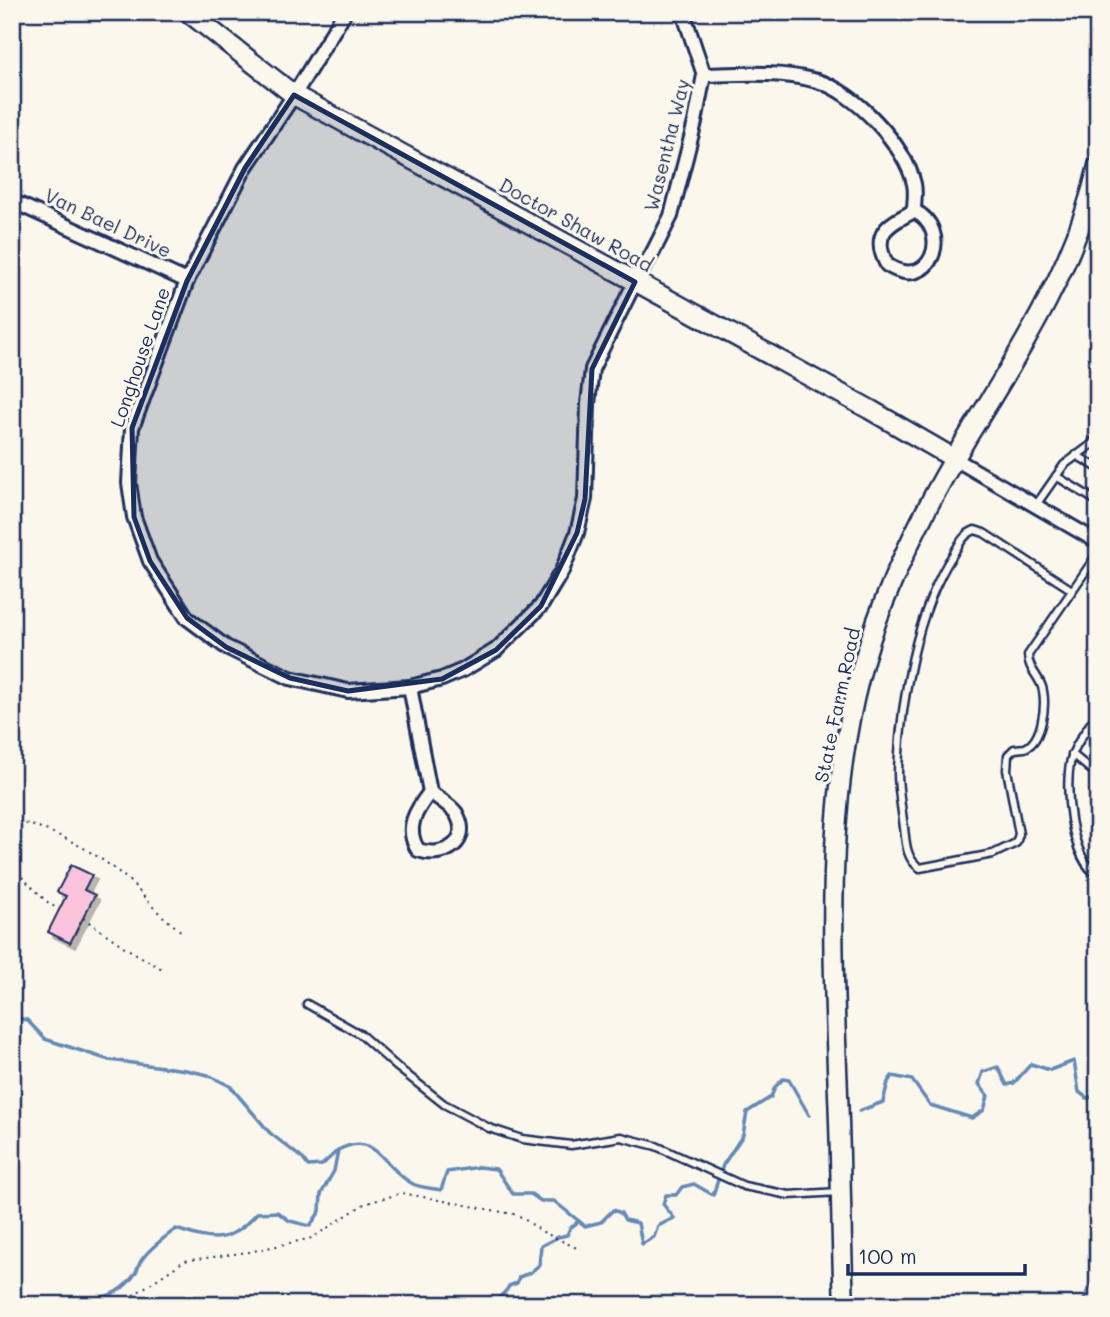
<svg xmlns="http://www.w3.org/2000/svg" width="1110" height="1317" font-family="Mali,sans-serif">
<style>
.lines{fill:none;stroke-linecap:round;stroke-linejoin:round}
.stream{stroke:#6489b6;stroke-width:3.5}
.building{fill:#fcc4dc;stroke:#1b2f5e;stroke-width:2;filter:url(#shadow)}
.lane-casing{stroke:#1b2f5e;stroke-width:11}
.street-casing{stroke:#1b2f5e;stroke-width:18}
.secondary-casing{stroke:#1b2f5e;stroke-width:23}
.path{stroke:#1b2f5e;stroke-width:2;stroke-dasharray:2 5;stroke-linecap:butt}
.lane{stroke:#fbf7ec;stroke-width:6}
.street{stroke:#fbf7ec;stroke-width:12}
.secondary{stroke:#fbf7ec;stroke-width:18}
.marked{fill:#1b2f5e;fill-opacity:0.2;stroke:#1b2f5e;stroke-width:5;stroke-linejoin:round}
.labels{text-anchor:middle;stroke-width:6;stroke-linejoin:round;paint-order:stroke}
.street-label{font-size:19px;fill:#1b2f5e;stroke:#fbf7ec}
</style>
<defs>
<filter id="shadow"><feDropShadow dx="5" dy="5" stdDeviation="0" flood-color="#0004"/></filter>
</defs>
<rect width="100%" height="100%" fill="#fbf7ec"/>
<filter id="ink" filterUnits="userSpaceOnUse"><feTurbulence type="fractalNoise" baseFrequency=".0143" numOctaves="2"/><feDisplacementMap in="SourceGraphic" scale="14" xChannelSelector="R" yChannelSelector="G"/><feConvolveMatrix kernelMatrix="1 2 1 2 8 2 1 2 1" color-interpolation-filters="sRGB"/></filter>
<g filter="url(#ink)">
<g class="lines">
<g class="stream">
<path d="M12,1017L27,1020L45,1039L109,1060L186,1070L208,1075L230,1086L270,1133L303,1159L308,1166L322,1165L338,1150"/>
<path d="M859,1111L883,1102L888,1082L892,1076L912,1080L930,1105L972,1118L984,1110L988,1096L979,1084L983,1072L998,1067L1007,1085L1014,1083L1031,1064L1050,1070L1074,1061L1079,1092L1087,1098L1098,1096"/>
<path d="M89,1305L91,1299C109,1298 126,1289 136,1272C139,1267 139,1262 143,1258C152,1246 164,1238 176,1229C215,1242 228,1244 257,1213L277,1212L290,1221L310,1226L320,1211L321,1194L334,1171L338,1150C377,1129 384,1170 413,1184C421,1188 432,1188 441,1190L447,1172L479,1167L496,1169L513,1194H531L541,1201H554L585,1226L601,1222L613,1210L621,1213L625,1220L638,1223L642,1244L654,1237L658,1226L674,1218L663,1204L666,1195H676L682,1187L694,1184L713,1195L723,1165L743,1135L747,1112L771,1097L775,1087L783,1079L789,1080L809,1115"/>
<path d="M497,1305L496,1302C500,1295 506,1293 509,1286L517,1283L519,1277L530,1273L539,1265L541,1246L558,1237L567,1235L570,1228L579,1221"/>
<path d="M1082,1305L1089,1287L1098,1276"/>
</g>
</g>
<path class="building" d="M71,865L92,875L84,890L95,895L70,943L48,932L66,896L57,892Z"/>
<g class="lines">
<defs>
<g id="lane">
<path d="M1076,455L1098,468"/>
<path d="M1056,476L1098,502"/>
<path d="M1036,505L1064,465L1091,445L1098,435"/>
<path d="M1072,590L984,533L975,530C964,534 960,543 954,553C916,610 900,704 898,773C898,788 901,805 903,820C906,838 904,858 920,868L993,854L1016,843L1019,834L1007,770L1008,755L1014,749C1015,749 1024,748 1025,748C1042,741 1046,707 1043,691C1041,677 1028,670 1028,655L1098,553"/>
<path d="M1098,713C1089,726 1076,742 1072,756C1063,783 1070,860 1098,875"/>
<path d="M1072,754L1090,769L1098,773"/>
<path d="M307,1004L360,1034L397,1067L444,1104L489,1128L522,1139L571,1145L621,1137L656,1146L744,1186L789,1195L839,1192"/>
</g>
<g id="street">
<path d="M345,12L294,95L245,168L187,281L132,428L129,483L134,517L150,561L187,618L226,647L290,678L348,691L410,687L442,679L463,670L496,650L541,606L562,571L577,533L585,499L588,404L592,369L635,282L653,252L671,216L695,122L704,75L683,12"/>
<path d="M704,75C742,74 780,71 817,81C854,91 906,146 914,184C916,192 914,202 914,211"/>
<path d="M12,201L187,281"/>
<path d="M914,211C953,229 932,294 887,265C870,233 889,224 914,211Z"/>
<path d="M955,459L1098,542"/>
<path d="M410,687L430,792"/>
<path d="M430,792C438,798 450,805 456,813C473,842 444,859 418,850C404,828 416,810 430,792Z"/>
</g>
<g id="secondary">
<path d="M188,12L294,95L869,409L955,459"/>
<path d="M844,1305C841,1235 841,1165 838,1094C832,930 821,758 884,602C907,544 936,488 968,436C1020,352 1076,264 1098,166"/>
</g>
</defs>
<use href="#lane" class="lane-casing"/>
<use href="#street" class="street-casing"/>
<use href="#secondary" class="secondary-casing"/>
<g class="path">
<path d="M12,820C56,830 93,850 127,879C137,887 144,898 153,907C162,916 172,924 182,932"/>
<path d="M12,867L46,901L59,910"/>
<path d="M83,918L126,948L162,969"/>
<path d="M123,1305L132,1296L184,1261L249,1252L312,1238L364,1204L402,1193L518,1215L543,1232L581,1250"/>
</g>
<use href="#lane" class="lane"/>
<use href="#street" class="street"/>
<use href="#secondary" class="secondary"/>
</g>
</g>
<path class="marked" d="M294,95L635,282L592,369L585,499L577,533L541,606L496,650L442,679L348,691L290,678L226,647L187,618L150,561L134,517L132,428L187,281L245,168Z"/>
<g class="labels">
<g class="street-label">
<text transform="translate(667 145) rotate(-76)" y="7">Wasentha Way</text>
<text transform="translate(108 223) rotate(25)" y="7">Van Bael Drive</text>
<text transform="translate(576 225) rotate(29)" y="7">Doctor Shaw Road</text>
<text transform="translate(140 357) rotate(-71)" y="7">Longhouse Lane</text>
<text transform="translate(837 705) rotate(-78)" y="7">State Farm Road</text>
</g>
</g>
<rect width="1110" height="1317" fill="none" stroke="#fbf7ec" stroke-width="42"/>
<rect x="21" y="21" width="1068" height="1275" fill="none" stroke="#1b2f5e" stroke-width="2.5" filter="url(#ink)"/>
<path d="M848 1264v10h177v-10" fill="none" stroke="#1b2f5e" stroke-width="3.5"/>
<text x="858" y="1264" font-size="21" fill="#1b2f5e" stroke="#fbf7ec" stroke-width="5" paint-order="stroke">100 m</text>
</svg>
